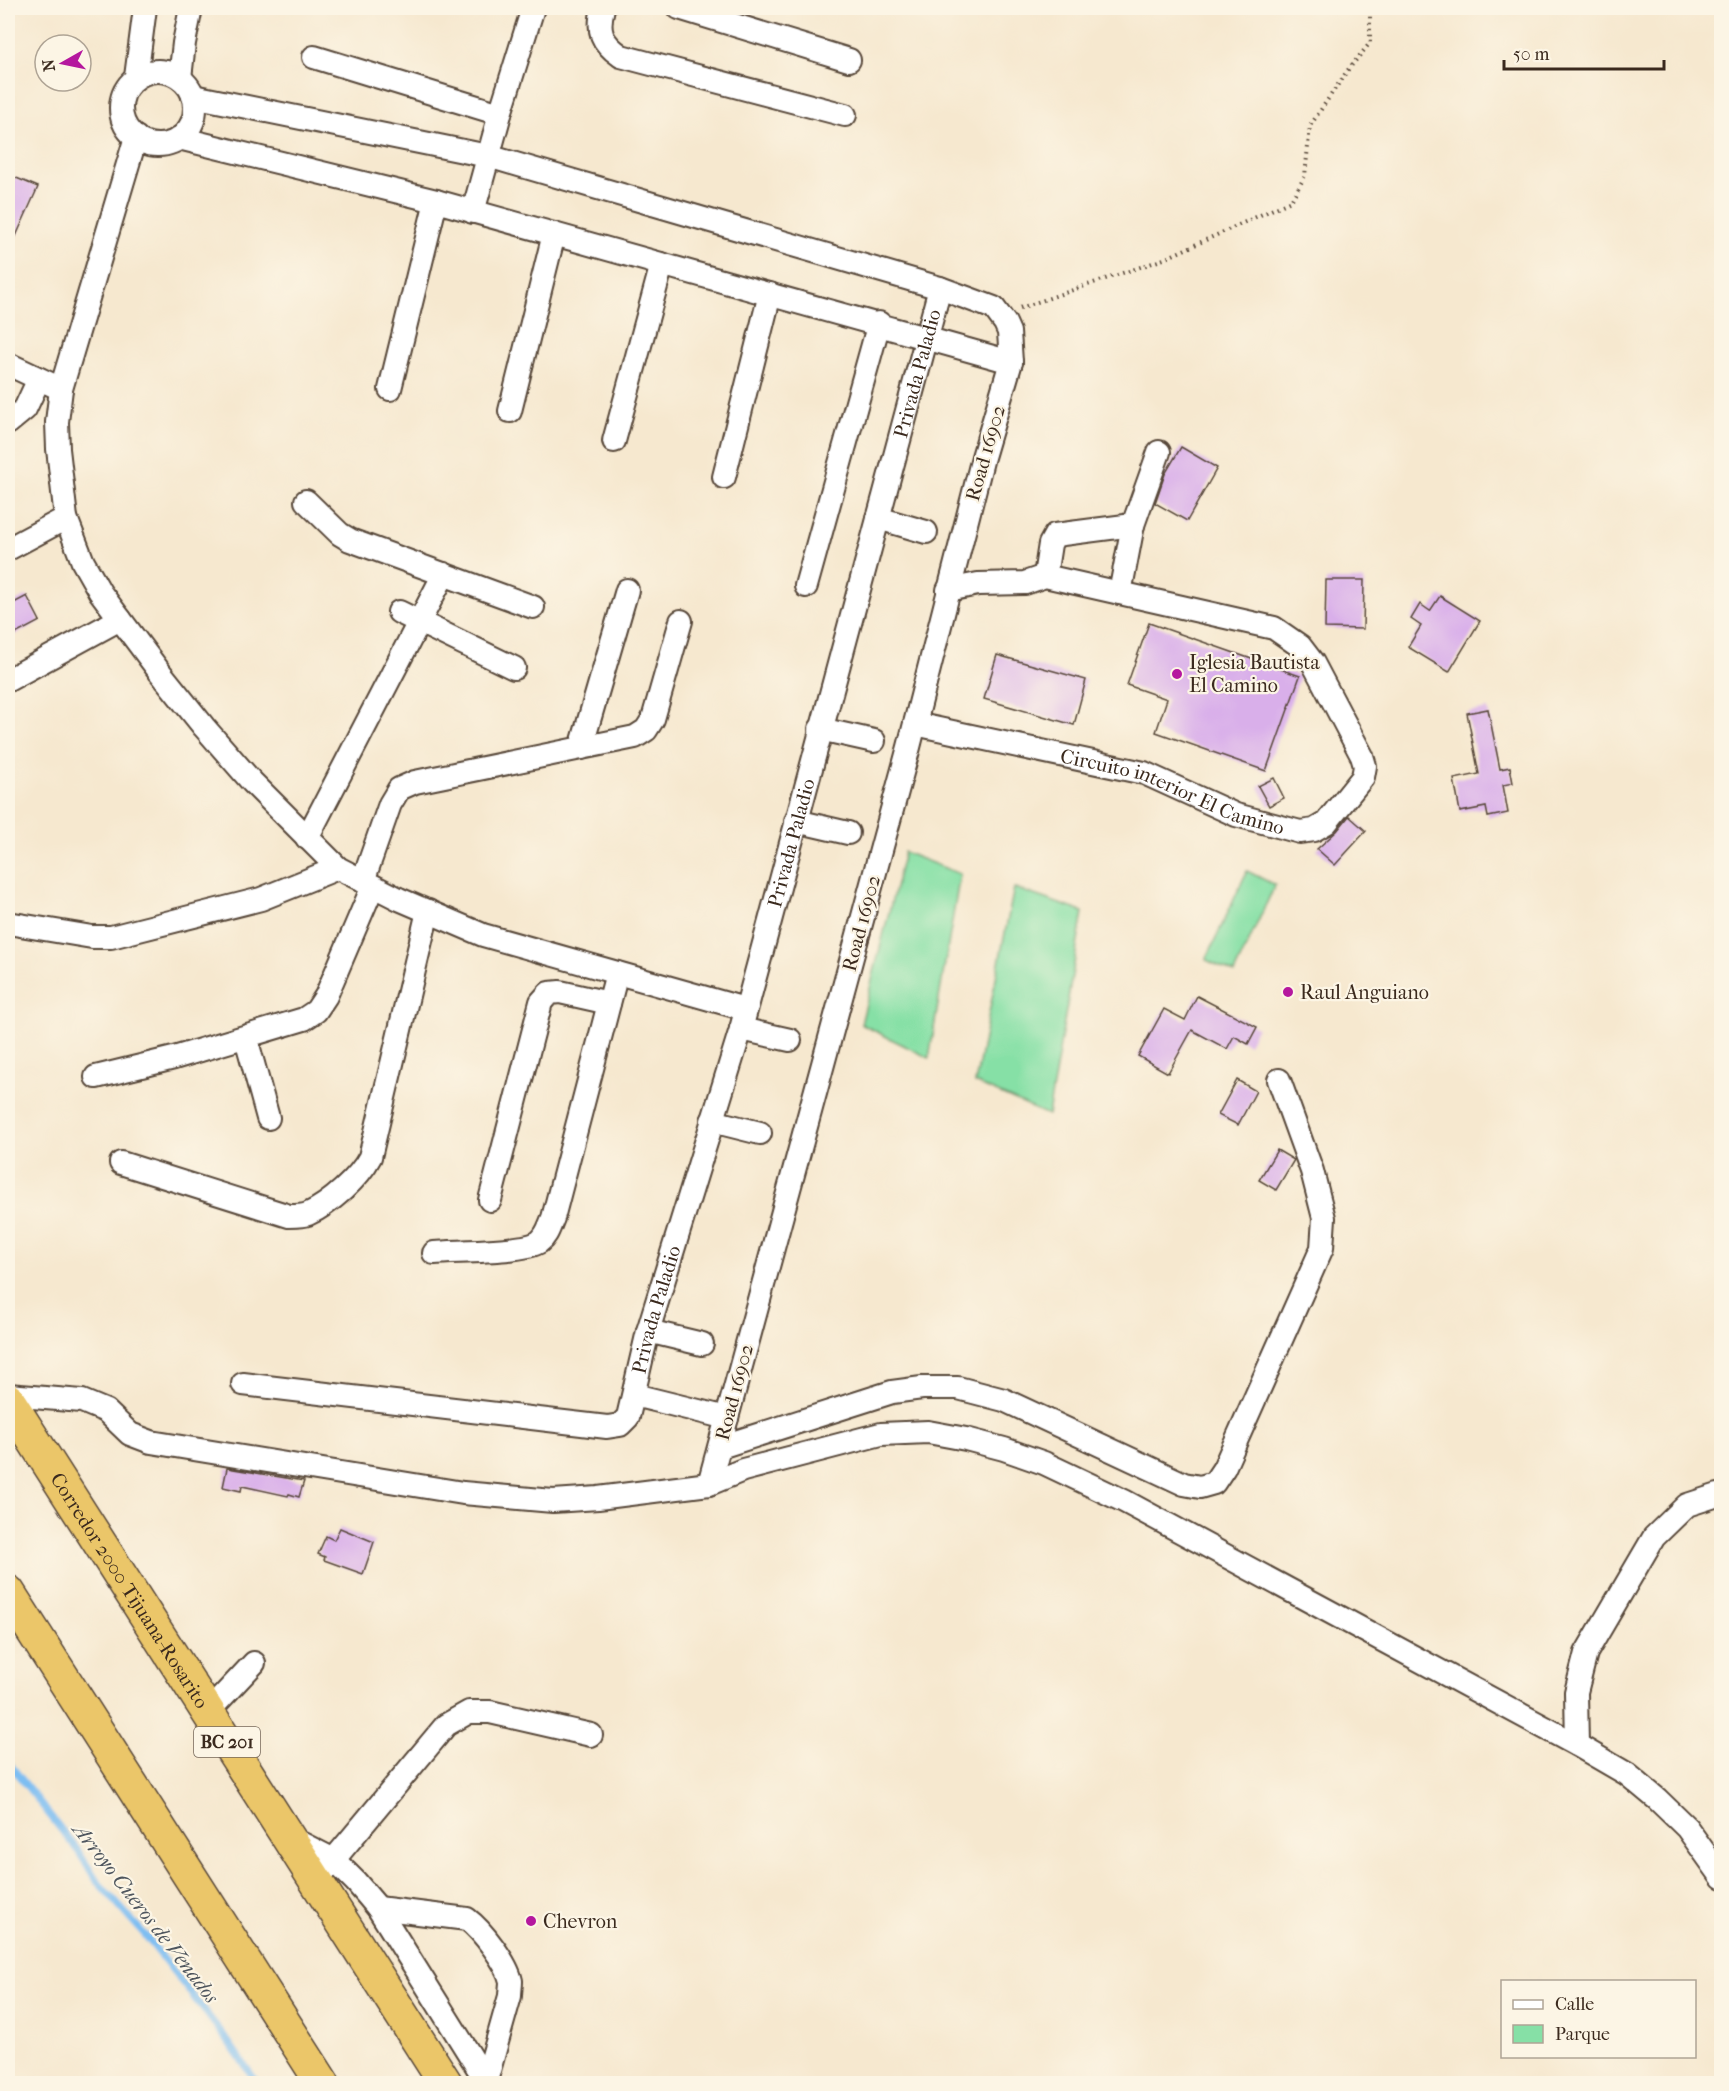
<svg xmlns="http://www.w3.org/2000/svg" width="1729" height="2091" font-family="'IM FELL French Canon',serif">
<style>
.green{fill:#86e0a6;stroke:#608562;stroke-width:1.5}
.lines{fill:none;stroke-linecap:round;stroke-linejoin:round}
.stream{stroke:#7dbef2;stroke-width:7}
.building{fill:#d9afea}
.minor-casing{stroke:#574639;stroke-width:26}
.highway-casing{stroke:#574639;stroke-width:36}
.path{stroke:#574639;stroke-width:4;stroke-dasharray:1.5 4.5;stroke-linecap:butt}
.minor{stroke:#fff;stroke-width:22}
.highway{stroke:#ebc669;stroke-width:33}
.poi-dot{fill:#b5179e;stroke:#fcf5e5;stroke-width:2}
.labels{text-anchor:middle;stroke-width:4.5;stroke-linejoin:round;paint-order:stroke}
.shield{fill:#fcf5e5;stroke:#75675a;stroke-width:1.5}
.shield-label{font-size:18px;font-weight:bold;fill:#3b2a1e}
.street-label{font-size:20px;fill:#3b2a1e;stroke:#fcf5e5}
.poi-label{font-size:20px;fill:#3b2a1e;stroke:#fcf5e5;text-anchor:start}
.water-label{font-size:21px;font-style:italic;fill:#4f565e;stroke:#fcf5e5}
</style>
<rect width="100%" height="100%" fill="#fcf5e5"/>
<filter id="ink" filterUnits="userSpaceOnUse"><feTurbulence type="fractalNoise" baseFrequency=".0167" numOctaves="2"/><feDisplacementMap in="SourceGraphic" scale="12" xChannelSelector="R" yChannelSelector="G"/><feConvolveMatrix kernelMatrix="1 2 1 2 8 2 1 2 1" color-interpolation-filters="sRGB"/></filter>
<filter id="wash" filterUnits="userSpaceOnUse"><feTurbulence type="fractalNoise" baseFrequency=".008" numOctaves="4" result="noise"/><feDisplacementMap in="SourceGraphic" scale="24" xChannelSelector="R" yChannelSelector="G"/><feGaussianBlur stdDeviation="1.35" result="paint"/><feColorMatrix in="noise" values="0 0 0 0 0 0 0 0 0 0 0 0 0 0 0 0 0 1.4 0 .05"/><feComposite in="paint" operator="in"/></filter>
<g filter="url(#wash)">
<rect width="100%" height="100%" fill="#f6e8cf"/>
<g class="green">
<path d="M904,852L960,874L929,1058L861,1024Z"/>
<path d="M1247,871L1275,885L1234,973L1206,960Z"/>
<path d="M1014,888L1083,912L1048,1115L975,1083Z"/>
</g>
<g class="lines">
<path class="stream" d="M8,1762L78,1851L97,1881L145,1935L224,2036L258,2084"/>
</g>
<g id="blocks">
<g class="building">
<path d="M14,177L38,187L8,254V191Z"/>
<path d="M1181,447L1217,468L1187,521L1155,503L1165,474Z"/>
<path d="M1326,580H1364L1363,629L1325,628Z"/>
<path d="M27,596L40,621L8,638V606Z"/>
<path d="M1440,596L1480,621L1449,672L1408,647L1421,626L1411,619L1420,604L1430,611Z"/>
<path d="M1149,623L1300,676L1266,771L1156,732L1167,699L1127,685Z"/>
<path d="M997,655L1086,680L1074,725L984,699Z"/>
<path d="M1488,709L1500,769L1510,767L1513,783L1503,785L1508,813L1488,817L1486,807L1460,812L1454,779L1479,774L1467,713Z"/>
<path d="M1274,778L1284,798L1269,806L1258,786Z"/>
<path d="M1349,816L1366,831L1335,865L1317,849L1337,831Z"/>
<path d="M1197,996L1257,1027L1248,1044L1234,1036L1227,1049L1192,1030L1168,1073L1138,1056L1164,1009L1185,1020Z"/>
<path d="M1237,1080L1256,1091L1238,1125L1218,1115Z"/>
<path d="M1277,1150L1294,1160L1276,1190L1259,1180Z"/>
<path d="M227,1468L304,1481L299,1497L289,1494L288,1496L242,1486L241,1491L223,1487Z"/>
<path d="M340,1528L374,1542L363,1574L324,1560L325,1557L318,1554L326,1536L334,1540Z"/>
</g>
</g>
</g>
<g filter="url(#ink)">
<use href="#blocks" fill-opacity="0" stroke="#574639" stroke-width="1.5"/>
<g class="lines">
<defs>
<g id="minor">
<path d="M603,8C597,31 601,42 621,56L845,115"/>
<path d="M679,8L849,60"/>
<path d="M314,57L500,114"/>
<circle cx="158" cy="108" r="37"/>
<path d="M136,77L145,8"/>
<path d="M180,78L184,43L191,8"/>
<path d="M193,96L488,156L940,288L994,308L1005,323L1009,332L1011,362L983,457L909,747L709,1484"/>
<path d="M136,137L61,389L57,422L58,449L66,518L83,562L100,592L159,671L204,727L252,782L338,868L399,899L483,935L745,1009"/>
<path d="M179,138L436,201L1011,362"/>
<path d="M473,212L500,114L533,8"/>
<path d="M8,364L61,389"/>
<path d="M390,389L436,201"/>
<path d="M510,411L554,234"/>
<path d="M8,423L25,409L39,379"/>
<path d="M614,441L662,264"/>
<path d="M724,477L770,294"/>
<path d="M306,501L340,534L350,540L533,607"/>
<path d="M878,518L926,532"/>
<path d="M8,549L66,518"/>
<path d="M1045,576L1050,544L1055,535L1133,525"/>
<path d="M806,586L879,323"/>
<path d="M1120,593L1133,525L1159,452"/>
<path d="M399,612L514,668"/>
<path d="M8,680L120,619"/>
<path id="s1" d="M915,724L1144,773L1236,815L1300,832L1314,830L1326,823L1363,777L1365,766L1362,756L1313,663L1300,646L1274,628L1045,576L1025,583L978,584L948,590"/>
<path d="M820,729L874,741"/>
<path d="M581,748L627,590"/>
<path d="M796,821L848,833"/>
<path d="M307,838L444,574"/>
<path d="M363,881L390,804L399,789L415,782L635,737L646,730L653,719L681,621"/>
<path d="M8,923L92,937H111L261,899L338,868"/>
<path d="M741,1029L790,1040"/>
<path d="M246,1038L268,1118"/>
<path d="M96,1077L174,1058L304,1019L316,1011L326,996L373,886"/>
<path d="M712,1121L760,1133"/>
<path d="M121,1163L289,1216C295,1216 303,1216 308,1214C330,1204 359,1178 370,1157L428,911"/>
<path d="M490,1200L541,1002L549,993L560,992L609,1003"/>
<path d="M434,1253C456,1251 524,1252 539,1242C547,1236 549,1227 553,1218L617,973"/>
<path d="M648,1331L702,1344"/>
<path id="s2" d="M243,1384L607,1427L620,1425L628,1417L648,1331L741,1029L940,288"/>
<path d="M8,1395L82,1401L106,1411L130,1434L151,1442L463,1493L553,1501L598,1498L709,1484L743,1470L881,1434L928,1432L966,1439L1004,1449L1044,1463L1124,1501L1577,1745L1627,1774L1657,1799L1687,1828L1722,1877"/>
<path d="M634,1395L727,1418"/>
<path d="M720,1447L892,1392L922,1388H958L1004,1400L1184,1484L1200,1487L1214,1483L1224,1468L1322,1248L1324,1218L1312,1171L1279,1080"/>
<path d="M208,1712L254,1663"/>
<path d="M1577,1745L1576,1692L1586,1653L1654,1537L1687,1505L1718,1495L1722,1496"/>
<path d="M289,1837L334,1860L356,1882L378,1908L488,2084"/>
<path d="M316,1881L446,1725L469,1712H490L591,1735"/>
<path d="M378,1908L467,1919C482,1930 507,1963 511,1981C511,1986 510,1991 510,1996L486,2081"/>
</g>
<g id="highway">
<path id="s3" d="M8,1400L446,2084"/>
<path d="M8,1592L323,2084"/>
</g>
</defs>
<use href="#minor" class="minor-casing"/>
<use href="#highway" class="highway-casing"/>
<path class="path" d="M1020,308L1164,259L1291,201L1305,176L1310,126L1347,71L1370,43V8"/>
<use href="#minor" class="minor"/>
<use href="#highway" class="highway"/>
</g>
</g>
<g class="poi-dot">
<circle cx="1177" cy="674" r="6"/>
<circle cx="1288" cy="992" r="6"/>
<circle cx="531" cy="1921" r="6"/>
</g>
<g class="labels">
<rect class="shield" x="194" y="1727" width="66" height="30" rx="4.5"/>
<g class="shield-label">
<text x="227" y="1748">BC 201</text>
</g>
<g class="street-label">
<text dy="7" stroke="none"><textPath href="#s2" startOffset="1474">Privada Paladio</textPath></text>
<text transform="translate(985 453) rotate(-74)" y="7">Road 16902</text>
<text dy="7" stroke="none"><textPath href="#s1" startOffset="267">Circuito interior El Camino</textPath></text>
<text dy="7" stroke="none"><textPath href="#s2" startOffset="988">Privada Paladio</textPath></text>
<text transform="translate(861 923) rotate(-75)" y="7">Road 16902</text>
<text dy="7" stroke="none"><textPath href="#s2" startOffset="502">Privada Paladio</textPath></text>
<text transform="translate(734 1392) rotate(-75)" y="7">Road 16902</text>
<text dy="7" stroke="none"><textPath href="#s3" startOffset="226">Corredor 2000 Tijuana-Rosarito</textPath></text>
</g>
<g class="poi-label">
<text x="1189" y="669">Iglesia Bautista<tspan x="1189" dy="23">El Camino</tspan></text>
<text x="1300" y="999">Raul Anguiano</text>
<text x="543" y="1928">Chevron</text>
</g>
<g class="water-label">
<text transform="translate(146 1913) rotate(52)" y="7">Arroyo Cueros de Venados</text>
</g>
</g>
<rect width="1729" height="2091" fill="none" stroke="#fcf5e5" stroke-width="30"/>
<rect x="1501" y="1980" width="195" height="78" fill="#fcf5e5" stroke="#afa495" stroke-width="1.5"/>
<rect x="1513" y="2000" width="30" height="9" fill="#ffffff" stroke="#afa495" stroke-width="1.5"/>
<text x="1555" y="2010" font-size="18" fill="#3b2a1e">Calle</text>
<rect x="1513" y="2025" width="30" height="18" fill="#86e0a6" stroke="#afa495" stroke-width="1.5"/>
<text x="1555" y="2040" font-size="18" fill="#3b2a1e">Parque</text>
<g transform="translate(63 63) rotate(261)"><circle r="28" fill="#fcf5e5" stroke="#afa495" stroke-width="1.5"/>
<path d="M0-4.5L10 22L0 15L-10 22Z" fill="#b5179e"/>
<text y="-9" font-size="16" font-weight="bold" text-anchor="middle" fill="#3b2a1e">N</text>
</g>
<path d="M1504 60v9h160v-9" fill="none" stroke="#3b2a1e" stroke-width="3"/>
<text x="1513" y="60" font-size="18" fill="#3b2a1e" stroke="#fcf5e5" stroke-width="4.5" paint-order="stroke">50 m</text>
</svg>
